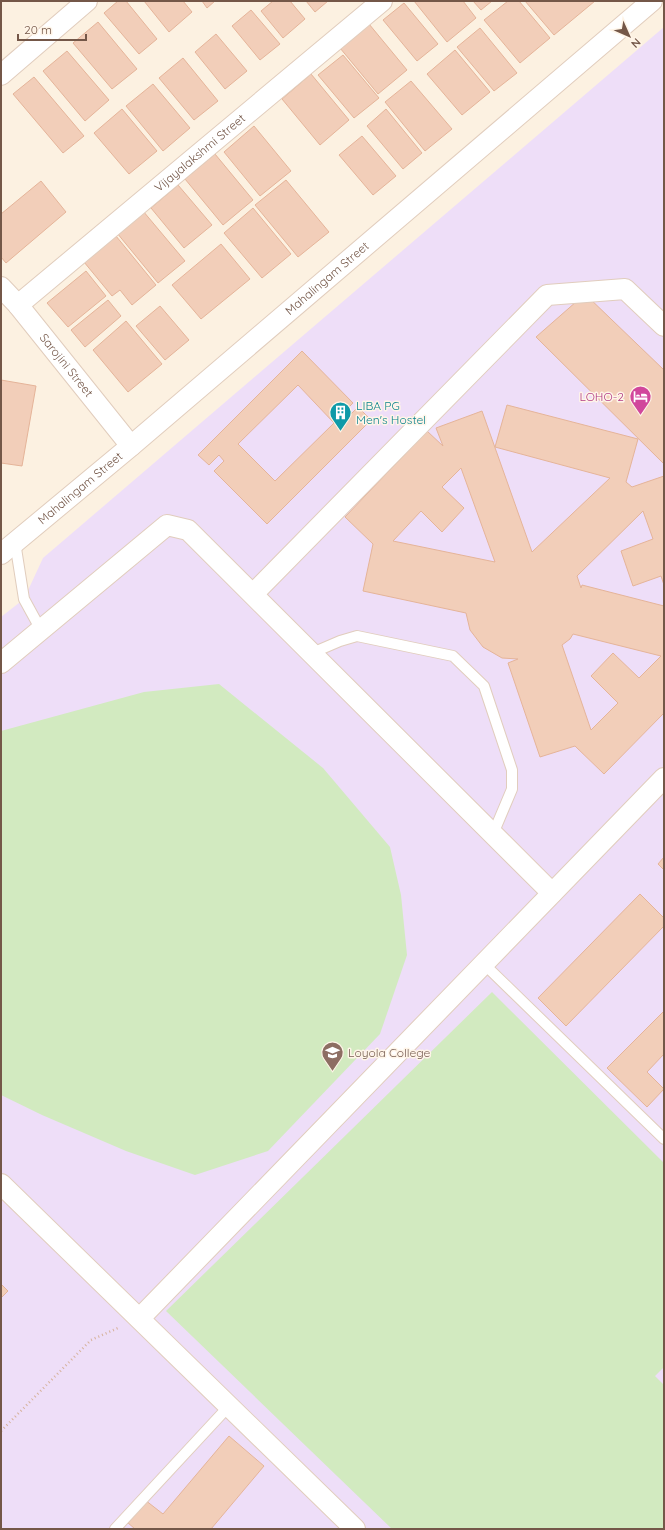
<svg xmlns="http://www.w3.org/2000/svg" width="665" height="1530" font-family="Quicksand,sans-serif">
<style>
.education{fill:#eedef8}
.green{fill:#d2eac0}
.building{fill:#f2ceb9;stroke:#e5b499;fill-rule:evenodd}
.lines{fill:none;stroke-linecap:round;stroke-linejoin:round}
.service-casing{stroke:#e1cdbd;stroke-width:12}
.minor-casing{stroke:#e1cdbd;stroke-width:22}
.path{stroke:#d7b29c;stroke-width:2.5;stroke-dasharray:1 3;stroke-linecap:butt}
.service{stroke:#fff;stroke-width:10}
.minor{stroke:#fff;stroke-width:20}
.labels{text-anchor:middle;stroke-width:3;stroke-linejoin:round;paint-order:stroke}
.street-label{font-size:12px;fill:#745748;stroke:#fff5e8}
.hotel-label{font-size:12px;fill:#b23c85;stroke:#fff5e8;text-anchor:end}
.culture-label{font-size:12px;fill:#0d838f;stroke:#fff5e8;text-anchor:start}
.education-label{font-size:12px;fill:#785e54;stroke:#fff5e8;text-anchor:start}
</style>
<rect width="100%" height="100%" fill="#fcf1e1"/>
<path class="education" d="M664,27V1529H1V617L24,599L43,558Z"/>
<g class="green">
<path d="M219,684L323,768L390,847L401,895L407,955L380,1034L268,1151L195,1175L126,1151L42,1115L1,1095V731L144,692Z"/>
<path d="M492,992L664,1163V1367L655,1376L664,1385V1529H392L166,1311Z"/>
</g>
<g class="building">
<path d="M118,1H126L157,39L139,54L104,13Z"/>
<path d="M144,1H183L192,12L169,32Z"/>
<path d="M202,1H215L207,8Z"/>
<path d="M273,1H290L305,19L283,38L261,11Z"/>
<path d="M306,1H328L315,12Z"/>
<path d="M414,1H463L476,18L447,42Z"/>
<path d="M473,1H492L481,10Z"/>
<path d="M508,1H519L550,38L520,63L484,20Z"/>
<path d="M525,1H595L554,35Z"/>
<path d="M404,3L438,44L417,61L383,20Z"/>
<path d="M251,10L280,44L260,60L232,26Z"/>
<path d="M98,22L137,69L112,89L73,43Z"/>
<path d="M369,24L407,70L378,94L340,48Z"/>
<path d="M480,28L517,73L494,91L457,47Z"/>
<path d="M216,34L247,71L225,89L195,52Z"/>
<path d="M455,50L490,92L462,115L427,74Z"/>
<path d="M67,51L109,100L85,121L43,71Z"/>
<path d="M343,55L379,98L354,118L318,75Z"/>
<path d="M183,58L218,101L194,120L159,78Z"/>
<path d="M311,74L349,120L320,145L282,99Z"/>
<path d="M34,77L84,136L63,153L13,94Z"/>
<path d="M411,81L452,129L425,151L385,102Z"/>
<path d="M153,84L190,128L163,151L126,106Z"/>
<path d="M122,109L157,151L129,174L94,133Z"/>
<path d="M386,109L422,153L403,169L367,126Z"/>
<path d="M254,126L291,171L260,196L224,152Z"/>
<path d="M362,136L396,176L373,195L339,155Z"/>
<path d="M215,154L253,200L223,225L185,179Z"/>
<path d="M286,180L329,232L298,257L255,205Z"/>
<path d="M41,181L66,212L6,263L1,257V214Z"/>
<path d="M178,185L212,225L184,248L151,208Z"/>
<path d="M253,208L291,254L262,278L224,233Z"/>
<path d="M143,211L185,261L158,283L117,233Z"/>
<path d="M116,236L156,285L132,305L120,290L112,296L84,262Z"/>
<path d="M221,244L250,279L201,319L172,285Z"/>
<path d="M86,271L106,296L68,327L47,303Z"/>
<path d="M585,294L664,370V464L536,337Z"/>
<path d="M108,300L121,316L85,347L71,330Z"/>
<path d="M160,306L189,340L165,360L136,326Z"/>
<path d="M126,321L162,364L128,392L93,350Z"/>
<path d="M302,351L353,403L343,413L347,418L358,407L371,420L267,524L214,471L224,461L219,455L209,465L198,455ZM298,385L334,423L275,481L238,444Z"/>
<path d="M1,380L36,386L22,466L1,463Z"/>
<path d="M507,405L638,439L626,482L632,487L664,476V585L661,576L633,586L621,551L653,539L643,511L577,576L581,588L582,585L664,606V713L604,774L575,746L540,757L508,663L518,659L502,658L483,647L470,630L466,613L363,591L373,544L345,517L427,431L443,446L436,428L482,411L532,552L610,478L495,447ZM461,468L495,562L393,541L421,511L442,532L464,508L442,487ZM573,634L661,656L639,678L613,653L591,676L618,703L591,730L562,645L570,639Z"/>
<path d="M664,857V870L658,864Z"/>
<path d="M640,894L664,918V926L566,1026L538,998Z"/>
<path d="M664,1011V1054L647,1072L664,1089L647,1107L607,1068Z"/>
<path d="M1,1284L8,1291L1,1298Z"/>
<path d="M229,1436L264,1466L211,1529H135L127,1522L145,1500L163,1514Z"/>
</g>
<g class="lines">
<defs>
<g id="service">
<path d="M15,542L24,599L41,630"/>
<path d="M312,653L340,641L357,636L453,656L484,686L512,770V789L493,834"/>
<path d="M484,964L664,1139"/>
<path d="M115,1529L229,1406"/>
</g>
<g id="minor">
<path d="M1,75L87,1"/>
<path id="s1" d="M1,287L18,305L131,446"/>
<path id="s2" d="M18,305L382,1"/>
<path id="s3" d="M1,554L131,446L652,1"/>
<path d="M253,594L547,295L625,289L664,326"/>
<path d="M1,663L167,525L188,530L552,893"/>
<path d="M1,1184L355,1529"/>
<path d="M140,1318L664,778"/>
</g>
</defs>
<use href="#service" class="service-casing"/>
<use href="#minor" class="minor-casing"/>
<path class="path" d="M1,1431L91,1340L118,1328"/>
<use href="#service" class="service"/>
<use href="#minor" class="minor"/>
</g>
<defs>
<symbol id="hotel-pin" viewBox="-11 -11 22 30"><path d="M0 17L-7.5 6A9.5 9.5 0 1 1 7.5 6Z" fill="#d1479c" stroke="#fff5e8"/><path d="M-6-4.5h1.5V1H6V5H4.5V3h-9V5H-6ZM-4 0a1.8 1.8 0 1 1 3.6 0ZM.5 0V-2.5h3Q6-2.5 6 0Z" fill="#fff"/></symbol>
<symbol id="building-pin" viewBox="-11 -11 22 30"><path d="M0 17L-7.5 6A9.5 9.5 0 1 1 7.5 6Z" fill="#0f9aa8" stroke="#fff5e8"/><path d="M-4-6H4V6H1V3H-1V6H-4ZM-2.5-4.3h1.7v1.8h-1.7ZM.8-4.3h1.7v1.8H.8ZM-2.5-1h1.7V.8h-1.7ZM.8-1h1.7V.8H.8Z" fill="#fff"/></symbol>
<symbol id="university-pin" viewBox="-11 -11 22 30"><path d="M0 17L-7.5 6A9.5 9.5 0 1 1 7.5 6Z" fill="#8d6e63" stroke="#fff5e8"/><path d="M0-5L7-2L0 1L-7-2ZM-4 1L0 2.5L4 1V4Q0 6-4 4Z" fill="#fff"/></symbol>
</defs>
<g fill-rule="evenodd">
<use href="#hotel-pin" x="628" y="384" width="25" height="34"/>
<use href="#building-pin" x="328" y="400" width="25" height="34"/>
<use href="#university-pin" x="320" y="1040" width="25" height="34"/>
</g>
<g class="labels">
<g class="street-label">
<text dy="4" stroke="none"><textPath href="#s2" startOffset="237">Vijayalakshmi Street</textPath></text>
<text dy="4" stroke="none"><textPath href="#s3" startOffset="427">Mahalingam Street</textPath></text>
<text dy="4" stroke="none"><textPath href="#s1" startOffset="102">Sarojini Street</textPath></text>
<text dy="4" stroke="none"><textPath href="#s3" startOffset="103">Mahalingam Street</textPath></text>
</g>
<g class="hotel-label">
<text x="624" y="401">LOHO-2</text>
</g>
<g class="culture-label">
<text x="356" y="410">LIBA PG<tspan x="356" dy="14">Men's Hostel</tspan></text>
</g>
<g class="education-label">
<text x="348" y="1057">Loyola College</text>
</g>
</g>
<rect width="665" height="1530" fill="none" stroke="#745748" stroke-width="4"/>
<g transform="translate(629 36) rotate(135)" stroke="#fff5e8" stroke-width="3" paint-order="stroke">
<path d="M0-3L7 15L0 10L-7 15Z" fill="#745748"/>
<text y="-6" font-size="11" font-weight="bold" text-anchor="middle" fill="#745748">N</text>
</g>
<path d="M18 34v6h68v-6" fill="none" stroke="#745748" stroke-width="2"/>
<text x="24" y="34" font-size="12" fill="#745748" stroke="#fff5e8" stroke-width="3" paint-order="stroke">20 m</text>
</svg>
